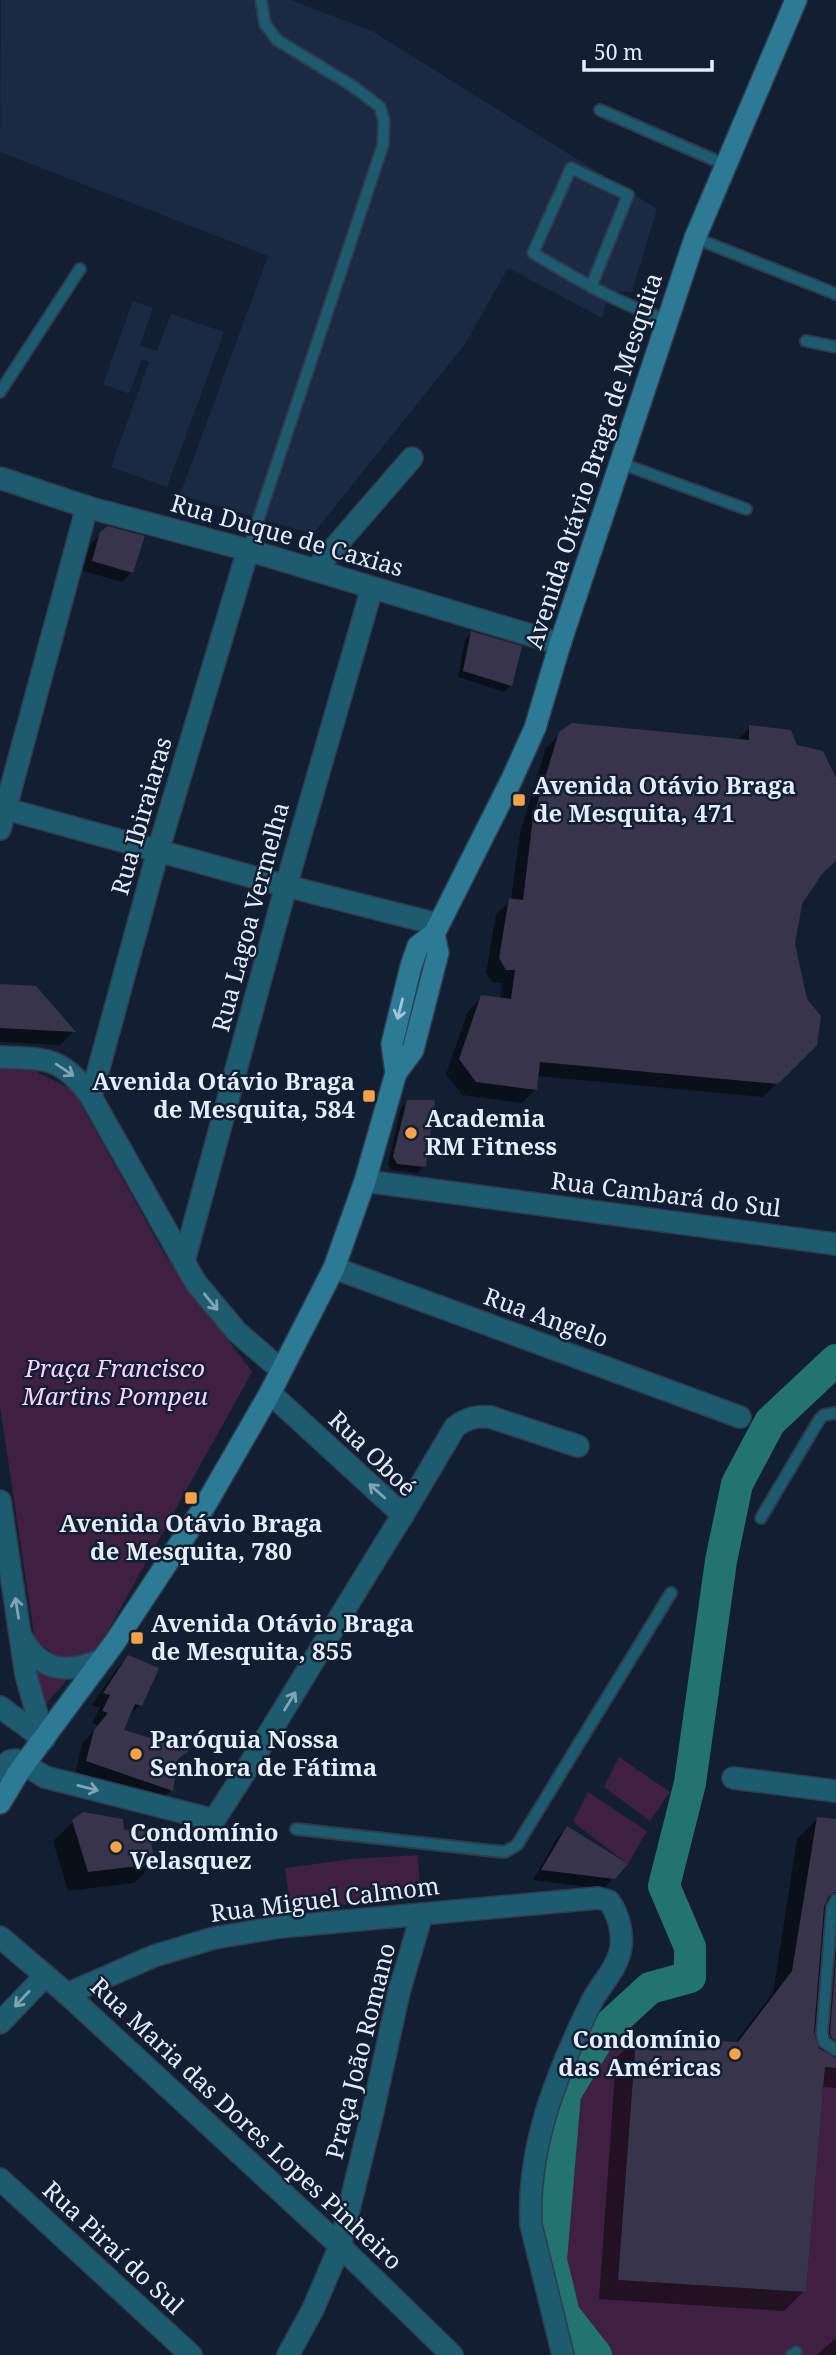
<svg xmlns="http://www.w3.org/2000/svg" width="836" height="2355" font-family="'Noto Serif',serif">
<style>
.built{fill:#1a2a42}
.green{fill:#402042}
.shadow{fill:#0007}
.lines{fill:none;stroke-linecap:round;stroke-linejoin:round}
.river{stroke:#237470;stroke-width:32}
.building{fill:#38344b}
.service-casing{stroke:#2f3c4e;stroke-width:14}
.minor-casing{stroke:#2f3c4e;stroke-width:24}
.tertiary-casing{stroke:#2f3c4e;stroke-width:24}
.secondary-casing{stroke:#2f3c4e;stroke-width:24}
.service{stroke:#1d5b6f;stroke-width:10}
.minor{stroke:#1d5b6f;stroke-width:21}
.tertiary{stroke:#1d5b6f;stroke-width:21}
.secondary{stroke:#2c7a94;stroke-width:21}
.oneway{stroke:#a4c5d6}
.oneway2{stroke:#80a4b4}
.poi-dot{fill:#f6a247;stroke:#121f32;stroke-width:2.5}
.labels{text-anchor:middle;stroke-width:5;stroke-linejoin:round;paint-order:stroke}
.street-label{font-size:24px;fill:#e4edfa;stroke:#121f32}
.poi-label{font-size:24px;font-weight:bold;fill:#e4edfa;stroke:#121f32;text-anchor:start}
.park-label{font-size:24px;font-style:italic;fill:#fcd1fe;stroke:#121f32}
</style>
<rect width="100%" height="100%" fill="#121f32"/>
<g class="built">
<path d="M1,0H291L372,31L657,209L632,292L609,291L602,318L508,268L465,344L313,534L180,495L268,256L0,152Z"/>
<path d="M133,301L153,308L140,345L157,351L171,314L224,332L167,487L111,467L149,362L142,359L129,394L103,384Z"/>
</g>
<g class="green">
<path d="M0,1067L31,1069L73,1090L165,1255L252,1372L94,1656H56L35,1640L0,1406Z"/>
<path d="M29,1660L62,1675L66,1681L43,1707Z"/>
<path d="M619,1757L670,1792L650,1821L604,1787Z"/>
<path d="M588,1792L647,1831L628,1864L573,1822Z"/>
<path d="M418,1855L420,1899L358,1903L291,1911L285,1868L352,1859Z"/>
<path d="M636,2037L618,2280L806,2292L825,2067L836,2068V2355H575L533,2224L570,2051Z"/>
</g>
<g class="shadow">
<path d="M101,534L132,572L122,582L83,571L90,545Z"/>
<path d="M472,633L510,685L504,692L458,677L465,640Z"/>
<path d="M750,727L795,747L836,782V861L818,876L800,903L793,944L815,1044L763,1097L537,1076L536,1089L522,1103L462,1095L446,1074L468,1011L482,997L500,999L502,983H493L486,973L496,914L511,900L520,832L546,748L560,734L736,741Z"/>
<path d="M0,985L35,988L73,1032L60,1045L0,1042Z"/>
<path d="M408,1102L424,1166L418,1173L391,1170L388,1164L401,1108Z"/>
<path d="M128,1657L140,1705L127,1718L122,1731L186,1751L176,1761L171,1790L159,1803L75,1774L82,1744L98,1725L92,1723L100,1708L92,1705L116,1670Z"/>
<path d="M817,1819L836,1821V2088L822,2087L804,2291L784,2311L599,2299L616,2058L636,2039L734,2044L773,1993L797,1839Z"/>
<path d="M74,1821L122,1832L154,1864L134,1883L68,1891L53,1841Z"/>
<path d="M567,1828L613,1878L603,1889L533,1880L557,1838Z"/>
<path d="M836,2338V2355H817Z"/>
</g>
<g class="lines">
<path class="river" d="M596,2355L564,2314L551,2260L565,2094L602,2032L650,1988L690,1977V1947L664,1886L690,1783L721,1561L737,1484L770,1422L836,1360"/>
</g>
<g class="building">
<path d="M108,526L145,536L133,573L92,561L100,532Z"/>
<path d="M471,631L522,646L512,686L463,671Z"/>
<path d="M572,723L749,740V725L791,730L797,745L823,751L836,778V861L822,874L802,904L795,944L807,999L821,1016L817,1045L778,1084L540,1062L537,1090L476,1082L459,1059L481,995L511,999L515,970H506L499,958L509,898L523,900L533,817L559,732Z"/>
<path d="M0,984L36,986L76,1032L0,1028Z"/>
<path d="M407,1100H435L426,1167L397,1164L393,1156Z"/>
<path d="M128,1655L159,1668L142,1706L135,1704L124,1730L190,1750L178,1759L173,1791L86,1761L94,1730L108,1713L102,1711L110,1695L103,1693Z"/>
<path d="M83,1812L123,1819L124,1830L149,1831L155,1864L88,1872L72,1820Z"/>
<path d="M817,1817L836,1819V1892L829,1896L824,1907L814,2032L819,2048L836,2058V2068L825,2067L806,2292L618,2280L636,2037L738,2042L792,1971Z"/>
<path d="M567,1826L628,1864L615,1879L541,1870Z"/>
<path d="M836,1957V2041L831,2037L830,2032Z"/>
</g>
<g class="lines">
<defs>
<g id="service">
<path d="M600,110L726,165"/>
<path d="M695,238L836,294"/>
<path d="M591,287L628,195L571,168L533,253C578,280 617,303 667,320"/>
<path d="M806,341L836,347"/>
<path d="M0,392L80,269"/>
<path d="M620,463L746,509"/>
<path d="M248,550L383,145L384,121L380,107L354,87L277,40L265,24L261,0"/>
<path d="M761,1518L819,1420L824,1415L836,1413"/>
<path d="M296,1829L494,1851L505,1852L517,1845L671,1593"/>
<path d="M836,1900L832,1908L822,2033L824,2042L836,2050"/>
<path d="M792,2355L796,2352"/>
</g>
<g id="minor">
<path d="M315,570L412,458"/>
<path d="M6,809L286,886L437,924"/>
<path d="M0,829L87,507"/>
<path d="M0,1057C46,1059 62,1056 91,1097L196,1283L237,1332L281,1370"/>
<path d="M91,1097L158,851L248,550"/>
<path d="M365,1181L836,1244"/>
<path d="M184,1261L286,886L372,588"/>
<path d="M334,1268L740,1417"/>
<path d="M0,1501L26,1675L44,1739"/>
<path d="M403,1515L455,1427C467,1418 476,1416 490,1417L578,1446"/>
<path d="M22,1638C41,1673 69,1674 103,1659"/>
<path d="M0,1707L44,1739"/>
<path d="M0,1770L10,1761L17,1760L45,1777L214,1820C280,1720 339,1616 403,1515L270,1393"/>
<path d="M733,1778L836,1791"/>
<path d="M0,1937L67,1994L340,2246L452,2355"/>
<path d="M67,1994L154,1956L214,1938L280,1927L598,1898L609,1901C619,1915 624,1935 620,1952C615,1972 599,1986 591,2003C557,2073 527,2146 531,2225L563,2355"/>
<path d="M0,2023L45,1976"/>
<path d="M0,2179L191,2355"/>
<path d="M288,2355L313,2309L340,2246L373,2111L399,1992L422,1914"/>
</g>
<path id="tertiary" d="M0,478L87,507L248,550L560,644"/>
<g id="secondary">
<path d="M396,1073L392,1044L411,966L418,946L434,934L511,781L535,728L560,644L695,238L796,0"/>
<path d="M0,1803L20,1770L115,1642L206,1504L270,1393L334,1268L365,1181L396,1073L413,1050L438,953L434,934"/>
</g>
</defs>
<use href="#service" class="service-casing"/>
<use href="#minor" class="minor-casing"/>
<use href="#tertiary" class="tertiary-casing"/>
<use href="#secondary" class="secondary-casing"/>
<use href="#service" class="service"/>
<use href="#minor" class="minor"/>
<use href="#tertiary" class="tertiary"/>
<use href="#secondary" class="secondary"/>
</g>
<defs><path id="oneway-shaft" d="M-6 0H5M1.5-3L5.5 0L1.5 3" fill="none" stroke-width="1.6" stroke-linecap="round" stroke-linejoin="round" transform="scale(1.75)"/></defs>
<use class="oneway" href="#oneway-shaft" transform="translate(400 1009) rotate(104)"/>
<g class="oneway2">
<use href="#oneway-shaft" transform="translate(65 1070) rotate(34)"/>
<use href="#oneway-shaft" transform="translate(211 1302) rotate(51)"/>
<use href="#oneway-shaft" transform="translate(377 1491) rotate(-138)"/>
<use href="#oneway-shaft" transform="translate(17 1608) rotate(-99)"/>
<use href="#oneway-shaft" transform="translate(290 1701) rotate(-58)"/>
<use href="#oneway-shaft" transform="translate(88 1788) rotate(14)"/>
<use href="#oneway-shaft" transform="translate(22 1999) rotate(133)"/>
</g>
<g class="poi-dot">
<rect x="512" y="793" width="14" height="14" rx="3.5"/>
<rect x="362" y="1089" width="14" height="14" rx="3.5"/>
<circle cx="411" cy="1133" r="7"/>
<rect x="184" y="1491" width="14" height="14" rx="3.5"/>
<rect x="130" y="1631" width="14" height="14" rx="3.5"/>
<circle cx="136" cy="1754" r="7"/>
<circle cx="116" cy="1847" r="7"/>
<circle cx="735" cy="2054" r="7"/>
</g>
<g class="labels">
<g class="street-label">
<text transform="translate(594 461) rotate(-72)" y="8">Avenida Otávio Braga de Mesquita</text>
<text transform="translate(287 536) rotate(16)" y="8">Rua Duque de Caxias</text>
<text transform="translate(142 816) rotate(-74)" y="8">Rua Ibiraiaras</text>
<text transform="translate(251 917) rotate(-75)" y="8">Rua Lagoa Vermelha</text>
<text transform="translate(666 1195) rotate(7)" y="8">Rua Cambará do Sul</text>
<text transform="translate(546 1318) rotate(20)" y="8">Rua Angelo</text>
<text transform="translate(372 1454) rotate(44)" y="8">Rua Oboé</text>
<text transform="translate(325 1900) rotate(-7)" y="8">Rua Miguel Calmom</text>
<text transform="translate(361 2051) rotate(-76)" y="8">Praça João Romano</text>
<text transform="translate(246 2124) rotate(43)" y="8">Rua Maria das Dores Lopes Pinheiro</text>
<text transform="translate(113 2248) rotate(43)" y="8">Rua Piraí do Sul</text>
</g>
<g class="poi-label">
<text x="533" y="794">Avenida Otávio Braga<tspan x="533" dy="28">de Mesquita, 471</tspan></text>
<text x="355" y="1090" text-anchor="end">Avenida Otávio Braga<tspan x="355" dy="28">de Mesquita, 584</tspan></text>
<text x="425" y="1127">Academia<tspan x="425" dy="28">RM Fitness</tspan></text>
<text x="191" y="1532" text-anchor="middle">Avenida Otávio Braga<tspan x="191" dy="28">de Mesquita, 780</tspan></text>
<text x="151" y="1632">Avenida Otávio Braga<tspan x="151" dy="28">de Mesquita, 855</tspan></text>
<text x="150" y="1748">Paróquia Nossa<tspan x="150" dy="28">Senhora de Fátima</tspan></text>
<text x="130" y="1841">Condomínio<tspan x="130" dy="28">Velasquez</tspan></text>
<text x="721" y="2048" text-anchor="end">Condomínio<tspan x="721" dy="28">das Américas</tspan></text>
</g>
<g class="park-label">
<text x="115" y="1377">Praça Francisco<tspan x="115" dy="28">Martins Pompeu</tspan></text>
</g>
</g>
<path d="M584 60v10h128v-10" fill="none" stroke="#e4edfa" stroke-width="3.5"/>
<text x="594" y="60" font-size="21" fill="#e4edfa" stroke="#121f32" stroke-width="5" paint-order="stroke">50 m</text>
</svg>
